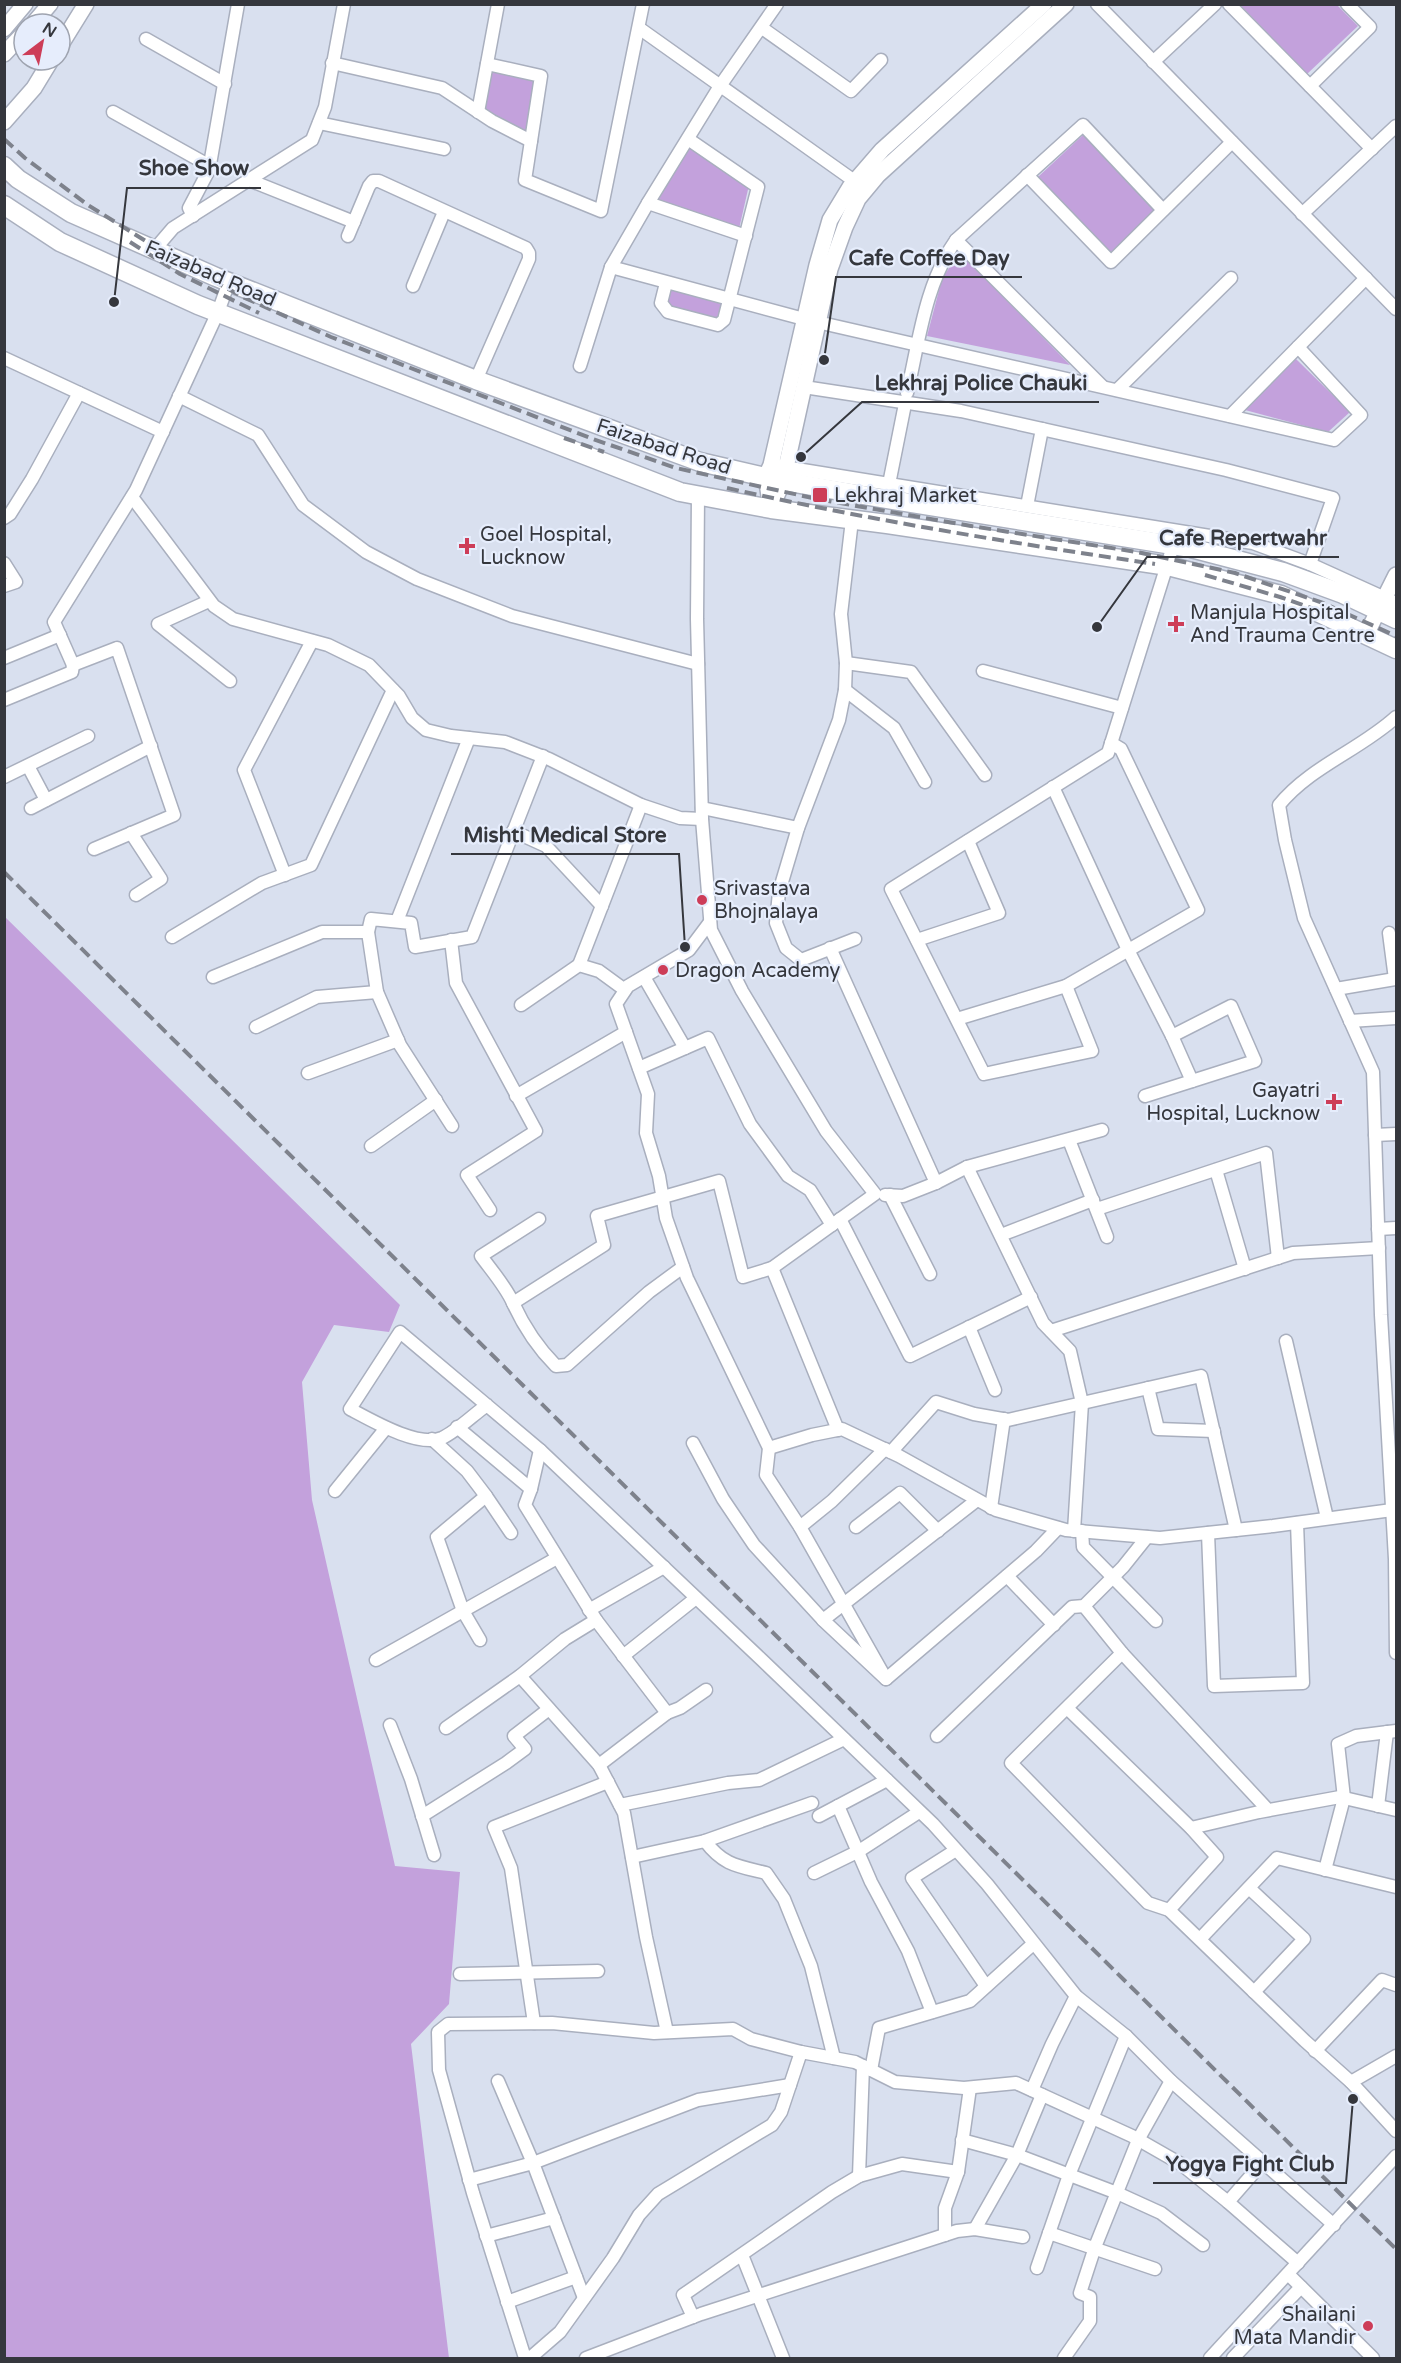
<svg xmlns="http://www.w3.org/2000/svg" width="1401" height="2363" font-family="'Varela Round',sans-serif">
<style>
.green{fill:#c3a1dc}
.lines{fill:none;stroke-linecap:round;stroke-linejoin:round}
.minor-casing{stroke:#a9afbe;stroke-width:15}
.tertiary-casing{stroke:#a9afbe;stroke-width:18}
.primary-casing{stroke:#a9afbe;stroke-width:21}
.minor{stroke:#fff;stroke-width:12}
.tertiary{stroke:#fff;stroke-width:15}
.primary{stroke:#fff;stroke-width:18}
.rail{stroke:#7e828c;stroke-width:4;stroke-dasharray:12 6;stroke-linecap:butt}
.poi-dot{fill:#cd3d58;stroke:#e6edfc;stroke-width:2}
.labels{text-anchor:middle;stroke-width:4.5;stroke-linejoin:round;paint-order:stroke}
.street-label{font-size:20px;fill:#35373d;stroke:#e6edfc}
.poi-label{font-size:20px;fill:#35373d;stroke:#e6edfc;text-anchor:start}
.leader{fill:none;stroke:#35373d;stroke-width:2}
.callout-dot{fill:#35373d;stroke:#e6edfc;stroke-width:2}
.callout-label{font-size:21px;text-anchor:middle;font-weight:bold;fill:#35373d;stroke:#e6edfc;stroke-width:4.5;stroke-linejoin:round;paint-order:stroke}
</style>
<rect width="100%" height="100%" fill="#d9e0ef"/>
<g class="green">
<path d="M1240,5H1337L1358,26L1307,74Z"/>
<path d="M490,67L537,77L527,135L482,111Z"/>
<path d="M1084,134L1156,210L1109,254L1038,177Z"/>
<path d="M689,144L749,185L739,229L655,201Z"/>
<path d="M959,252L1070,365L927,336L942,279Z"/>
<path d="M670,287L723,302L718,319L666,305Z"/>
<path d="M1296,359L1350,412L1328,432L1245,410Z"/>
<path d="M4,916L400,1305L389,1332L334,1325L302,1382L312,1500L395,1866L460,1872L449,2004L411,2044L449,2358H5Z"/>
</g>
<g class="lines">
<defs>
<g id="minor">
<path d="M1097,4L1396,309"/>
<path d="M1229,4L1372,149"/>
<path d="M639,28L860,185"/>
<path d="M762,28L851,91L881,60"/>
<path d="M146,39L225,84"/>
<path d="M1153,62L1215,4"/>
<path d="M332,63L442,88L492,121L531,141"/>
<path d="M487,64L541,76L525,180L601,211L643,4"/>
<path d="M1310,86L1370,27L1347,4"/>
<path d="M113,112L210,166"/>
<path d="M478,112L498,4"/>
<path d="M319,123L444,149"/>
<path d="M1027,175L1111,262L1232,142"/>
<path d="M249,180L354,222"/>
<path d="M648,203L746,236"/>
<path d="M1302,214L1396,126"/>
<path d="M193,216L189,208L209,170L238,4"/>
<path d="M348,236L369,186L373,181H379L526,248L529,253V259L476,380"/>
<path d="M956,240L1102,386"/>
<path d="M155,249L173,228L312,140L325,107L344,4"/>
<path d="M611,267L804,319L1334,440L1361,415L1298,347"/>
<path d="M666,283L661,303L668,312L718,325L724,320L758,187L688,139"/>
<path d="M413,286L444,212"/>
<path d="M4,358L163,432"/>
<path d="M580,366L611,267L648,203L720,86L777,4"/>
<path d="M804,387L961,411L1226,470L1333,498L1310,564"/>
<path d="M1117,390L1231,278"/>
<path d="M907,393C919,341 925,284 956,240L1083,125L1163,210"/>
<path d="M179,396L258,435L303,505L366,552L417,579L512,616L698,664"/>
<path d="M1230,416L1366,278"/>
<path d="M778,466L1253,543L1310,564L1396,603"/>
<path d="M889,484L905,404"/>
<path d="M132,497L214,606L233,619L328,645L369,665L399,696L412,718L426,730L451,736L505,742L549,759L641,805L680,818L702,819"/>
<path d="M1027,506L1042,429"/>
<path d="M4,518L10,514L32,479L79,393"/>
<path d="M852,520L841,614L846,663L845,690L839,720L798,828L779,892L776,923L786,948L801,960L855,939"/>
<path d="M4,563L16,582L4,586"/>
<path d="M209,601L158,624L230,681"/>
<path d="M4,658L60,635"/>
<path d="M846,663L911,672L985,775"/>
<path d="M983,671L1122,708"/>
<path d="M845,690L894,728L925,782"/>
<path d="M4,700L72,672L73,665"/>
<path d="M1396,717C1360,750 1311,766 1279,805L1285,840L1304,918L1373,1072L1381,1315L1395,1559L1396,1653"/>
<path d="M28,766L46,800"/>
<path d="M4,777L88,736"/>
<path d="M1053,787L1128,950L1172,1036L1192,1081"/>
<path d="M31,808L151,746"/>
<path d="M702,808L798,828"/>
<path d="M513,831L546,846L602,906"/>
<path d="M131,833L161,879L136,895"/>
<path d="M94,849L174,815L117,648L73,665L54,622L136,490L218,312L229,282"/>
<path d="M285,875L244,770L312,641"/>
<path d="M397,921L469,738"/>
<path d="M710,922L689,950L628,986L616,1004L648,1094L646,1133L659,1176L666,1218L687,1278L769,1448L766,1475L800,1527L886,1679"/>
<path d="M172,937L262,883L311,865L393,690"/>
<path d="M451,940L456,983L536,1131L467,1175L490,1210"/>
<path d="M917,940L999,913L968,841"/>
<path d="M830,948L936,1183L967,1167L1102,1130"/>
<path d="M579,965L641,805"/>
<path d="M213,977L322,932H368"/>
<path d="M644,977L685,1048"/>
<path d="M1066,986L1092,1051L984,1074L891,889L1108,753L1173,546"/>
<path d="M1336,989L1395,979L1389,933"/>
<path d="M521,1005L579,965L599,971L625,990"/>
<path d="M957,1019L1066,986L1198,910L1121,749L1111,743"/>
<path d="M1350,1021L1396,1018"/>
<path d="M256,1027L317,997L377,992"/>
<path d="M639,1068L708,1038L750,1124L788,1176L810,1190L832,1225"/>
<path d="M308,1073L398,1040"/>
<path d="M516,1096L626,1032"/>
<path d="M1145,1096L1255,1061L1231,1006L1172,1036"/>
<path d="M452,1126L400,1045L377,992L368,932L371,919L411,923L415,947L472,937L543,756"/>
<path d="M1375,1135L1396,1134"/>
<path d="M1069,1140L1107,1237"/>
<path d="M371,1146L436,1100"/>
<path d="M967,1167L1043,1323L1070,1351L1082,1403L1074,1531"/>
<path d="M1216,1170L1245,1269"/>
<path d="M885,1195L903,1196L936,1183"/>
<path d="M890,1195L930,1274"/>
<path d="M1097,1209L1266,1153L1278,1258"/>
<path d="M539,1219L481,1256C492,1271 506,1287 513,1303C524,1327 537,1347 556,1366L567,1365L649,1292L683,1267"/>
<path d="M840,1219L910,1356L1031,1297"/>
<path d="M1378,1229L1396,1228"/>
<path d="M1001,1235L1093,1200"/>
<path d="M772,1268L838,1430"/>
<path d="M513,1303L604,1245L597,1216L719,1181L743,1277L772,1268L875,1194L826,1131L742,991L711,930L702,819L697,619L698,495"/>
<path d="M969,1327L995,1390"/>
<path d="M1051,1331L1293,1253L1379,1248"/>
<path d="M1286,1341L1327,1518"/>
<path d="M1148,1388L1158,1429L1214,1431"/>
<path d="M487,1405C473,1415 457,1431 442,1438C418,1448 371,1420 350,1409L400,1332L540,1450L762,1660L933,1824L987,1884L1076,1996L1126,2036L1171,2081L1334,2225"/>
<path d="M457,1427L531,1489"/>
<path d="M432,1439L467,1471L486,1496L511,1533"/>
<path d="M693,1443L723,1499L754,1545L823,1620L977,1500"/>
<path d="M769,1448L812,1435L842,1429L899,1456L996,1510L1066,1530L1160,1538L1273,1526L1392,1510"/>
<path d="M540,1450L531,1489L525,1505L596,1620L667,1713"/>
<path d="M891,1452L936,1402L974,1414L1008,1420L1201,1376L1236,1530"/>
<path d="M335,1491L386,1428"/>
<path d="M991,1508L1004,1419"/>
<path d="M800,1527L832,1501L885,1449"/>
<path d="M856,1527L900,1493L938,1531"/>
<path d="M1082,1531L1083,1547L1156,1621"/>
<path d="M1208,1533L1214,1686L1303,1683L1297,1523"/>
<path d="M1007,1576L1054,1625"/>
<path d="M1084,1606L1122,1653L1268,1810"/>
<path d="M589,1610L664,1567"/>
<path d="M823,1620L886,1679L1036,1551L1058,1528"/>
<path d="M480,1640L463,1611L437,1537L486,1496"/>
<path d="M1122,1653L1011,1763L1148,1903L1169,1910L1305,2041L1351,2082"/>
<path d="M623,1656L696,1598"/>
<path d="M376,1660L557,1558"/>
<path d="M520,1676L599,1765L624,1813L646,1937L667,2032"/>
<path d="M1068,1709L1191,1828L1217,1857L1169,1910"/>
<path d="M390,1725L411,1779L434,1855"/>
<path d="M446,1728L520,1676L565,1639L596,1620"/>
<path d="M937,1736L1072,1607L1084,1606L1123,1567L1147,1537"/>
<path d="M599,1765L667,1713L680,1708L706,1690"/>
<path d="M620,1805L728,1783L759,1780L844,1739"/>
<path d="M838,1806L871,1882L908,1951L932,2012"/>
<path d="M1378,1806L1387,1732"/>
<path d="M422,1816L506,1763L525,1749L514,1736L549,1709"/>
<path d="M819,1816L887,1780"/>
<path d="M1191,1828L1259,1812L1340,1797L1396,1810"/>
<path d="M705,1841L812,1803"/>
<path d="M956,1850L912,1878L986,1986"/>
<path d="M632,1857L705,1841C723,1865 737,1866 766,1873L784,1899L811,1966L834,2058"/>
<path d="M1325,1870L1344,1798L1338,1744L1356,1736L1396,1731"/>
<path d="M814,1873L859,1851L919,1812"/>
<path d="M1249,1888L1304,1939L1254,1992"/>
<path d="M1200,1939L1277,1858L1396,1887"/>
<path d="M460,1974L598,1971"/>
<path d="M534,2023L511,1868L494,1827L608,1782"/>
<path d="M1315,2051L1382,1980L1396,1985"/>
<path d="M1396,2056L1351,2082L1396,2131"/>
<path d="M871,2070L879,2028L970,2001L1033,1944"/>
<path d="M498,2081L533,2163L584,2298"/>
<path d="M1032,2090L1052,2044L1076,1996"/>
<path d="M962,2140L1017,2155L1117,2193L1161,2213L1203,2245"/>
<path d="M859,2176L863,2066"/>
<path d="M469,2180L533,2163L698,2100L790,2085"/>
<path d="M1228,2202L1263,2162"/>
<path d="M975,2229L1017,2155L1042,2095"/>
<path d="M1049,2233L1155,2269"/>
<path d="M945,2235V2208L958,2172L970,2088"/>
<path d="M486,2236L554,2218"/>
<path d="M742,2255L783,2358"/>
<path d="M1037,2268L1069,2175L1126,2036"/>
<path d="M1288,2274L1373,2358"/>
<path d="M507,2302L576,2277"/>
<path d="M693,2317L683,2295L832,2192L859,2176L902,2164L958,2172"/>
<path d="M525,2358L473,2193L439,2070L438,2032L448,2024L552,2023L654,2033L733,2029L751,2039L801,2052L855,2062L895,2082L964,2088L1016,2083L1132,2136L1181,2164L1228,2202L1298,2263"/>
<path d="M530,2358L560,2332L613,2258L639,2215L658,2194L772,2125L781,2112L801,2052"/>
<path d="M586,2358L701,2314L957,2231L975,2229L1023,2237"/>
<path d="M1064,2358L1090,2321V2297L1080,2293L1095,2247L1138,2140L1171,2081"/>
<path d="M1210,2358L1396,2156"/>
<path d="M1233,2358L1301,2287"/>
</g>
<g id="tertiary">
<path d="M33,24L50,4"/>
<path d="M4,29L25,4"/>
<path d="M60,46L86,4"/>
<path d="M4,54L24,33"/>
<path d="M4,122L34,88L51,60"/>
<path d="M771,509L783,481L830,269L845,227L858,199L878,175L1066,4"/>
<path d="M771,509L766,476L771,465L817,265L830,220L850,187L882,150L1044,4"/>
<path d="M1366,635L1396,575"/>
</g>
<g id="primary">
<path d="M4,166L18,179L71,213L216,277L476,380L700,462L783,481L880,498L1191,548L1283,572L1343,594L1396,619"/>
<path d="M4,205L60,242L198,305L680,492L771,509L887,524L1168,566L1281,595L1396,649"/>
</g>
</defs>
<use href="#minor" class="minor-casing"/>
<use href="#tertiary" class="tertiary-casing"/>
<use href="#primary" class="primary-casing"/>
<use href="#minor" class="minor"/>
<use href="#tertiary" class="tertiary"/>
<use href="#primary" class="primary"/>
<g class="rail">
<path d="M4,139L25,158L88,205L184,265L243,297L331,337L593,439L676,468L817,499L971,526L1137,552L1235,573L1323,603L1396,636"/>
<path d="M130,242L180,274L259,313"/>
<path d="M564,438L604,452"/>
<path d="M727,488C869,520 1012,543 1155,564"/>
<path d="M1205,575L1280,597L1328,614"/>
<path d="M4,872L1396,2249"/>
</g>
</g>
<g class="poi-dot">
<rect x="812" y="487" width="16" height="16" rx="3"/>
<path d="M464 537h6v6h6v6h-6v6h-6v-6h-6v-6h6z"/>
<path d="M1173 615h6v6h6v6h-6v6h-6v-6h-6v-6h6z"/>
<circle cx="702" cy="900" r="6"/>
<circle cx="663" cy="970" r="6"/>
<path d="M1331 1093h6v6h6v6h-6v6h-6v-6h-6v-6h6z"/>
<circle cx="1368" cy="2326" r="6"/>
</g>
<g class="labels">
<g class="street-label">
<text transform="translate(211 273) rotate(23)" y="7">Faizabad Road</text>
<text transform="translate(664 446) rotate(18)" y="7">Faizabad Road</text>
</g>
<g class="poi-label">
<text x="834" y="502">Lekhraj Market</text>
<text x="480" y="541">Goel Hospital,<tspan x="480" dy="23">Lucknow</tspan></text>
<text x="1190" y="619">Manjula Hospital<tspan x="1190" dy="23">And Trauma Centre</tspan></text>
<text x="714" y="895">Srivastava<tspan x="714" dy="23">Bhojnalaya</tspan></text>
<text x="675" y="977">Dragon Academy</text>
<text x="1320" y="1097" text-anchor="end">Gayatri<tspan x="1320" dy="23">Hospital, Lucknow</tspan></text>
<text x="1356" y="2321" text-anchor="end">Shailani<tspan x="1356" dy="23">Mata Mandir</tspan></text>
</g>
</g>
<path class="leader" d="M114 302L127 188H261M824 360L836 277H1022M801 457L862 402H1099M1097 627L1147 557H1339M685 947L679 854H451M1353 2099L1346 2183H1153"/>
<g class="callout-dot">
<circle cx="114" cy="302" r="6"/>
<circle cx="824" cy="360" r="6"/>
<circle cx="801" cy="457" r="6"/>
<circle cx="1097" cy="627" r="6"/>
<circle cx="685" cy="947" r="6"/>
<circle cx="1353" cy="2099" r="6"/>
</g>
<g class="callout-label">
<text x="194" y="175">Shoe Show</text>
<text x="929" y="265">Cafe Coffee Day</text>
<text x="981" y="390">Lekhraj Police Chauki</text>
<text x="1243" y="545">Cafe Repertwahr</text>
<text x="565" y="842">Mishti Medical Store</text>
<text x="1250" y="2171">Yogya Fight Club</text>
</g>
<rect width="1401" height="2363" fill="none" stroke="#35373d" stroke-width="12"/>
<g transform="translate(42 42) rotate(32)"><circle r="28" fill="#e6edfc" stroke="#9fa4b0" stroke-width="1.5"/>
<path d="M0-4.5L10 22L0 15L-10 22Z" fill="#cd3d58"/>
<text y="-9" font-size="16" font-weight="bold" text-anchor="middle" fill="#35373d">N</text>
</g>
</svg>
